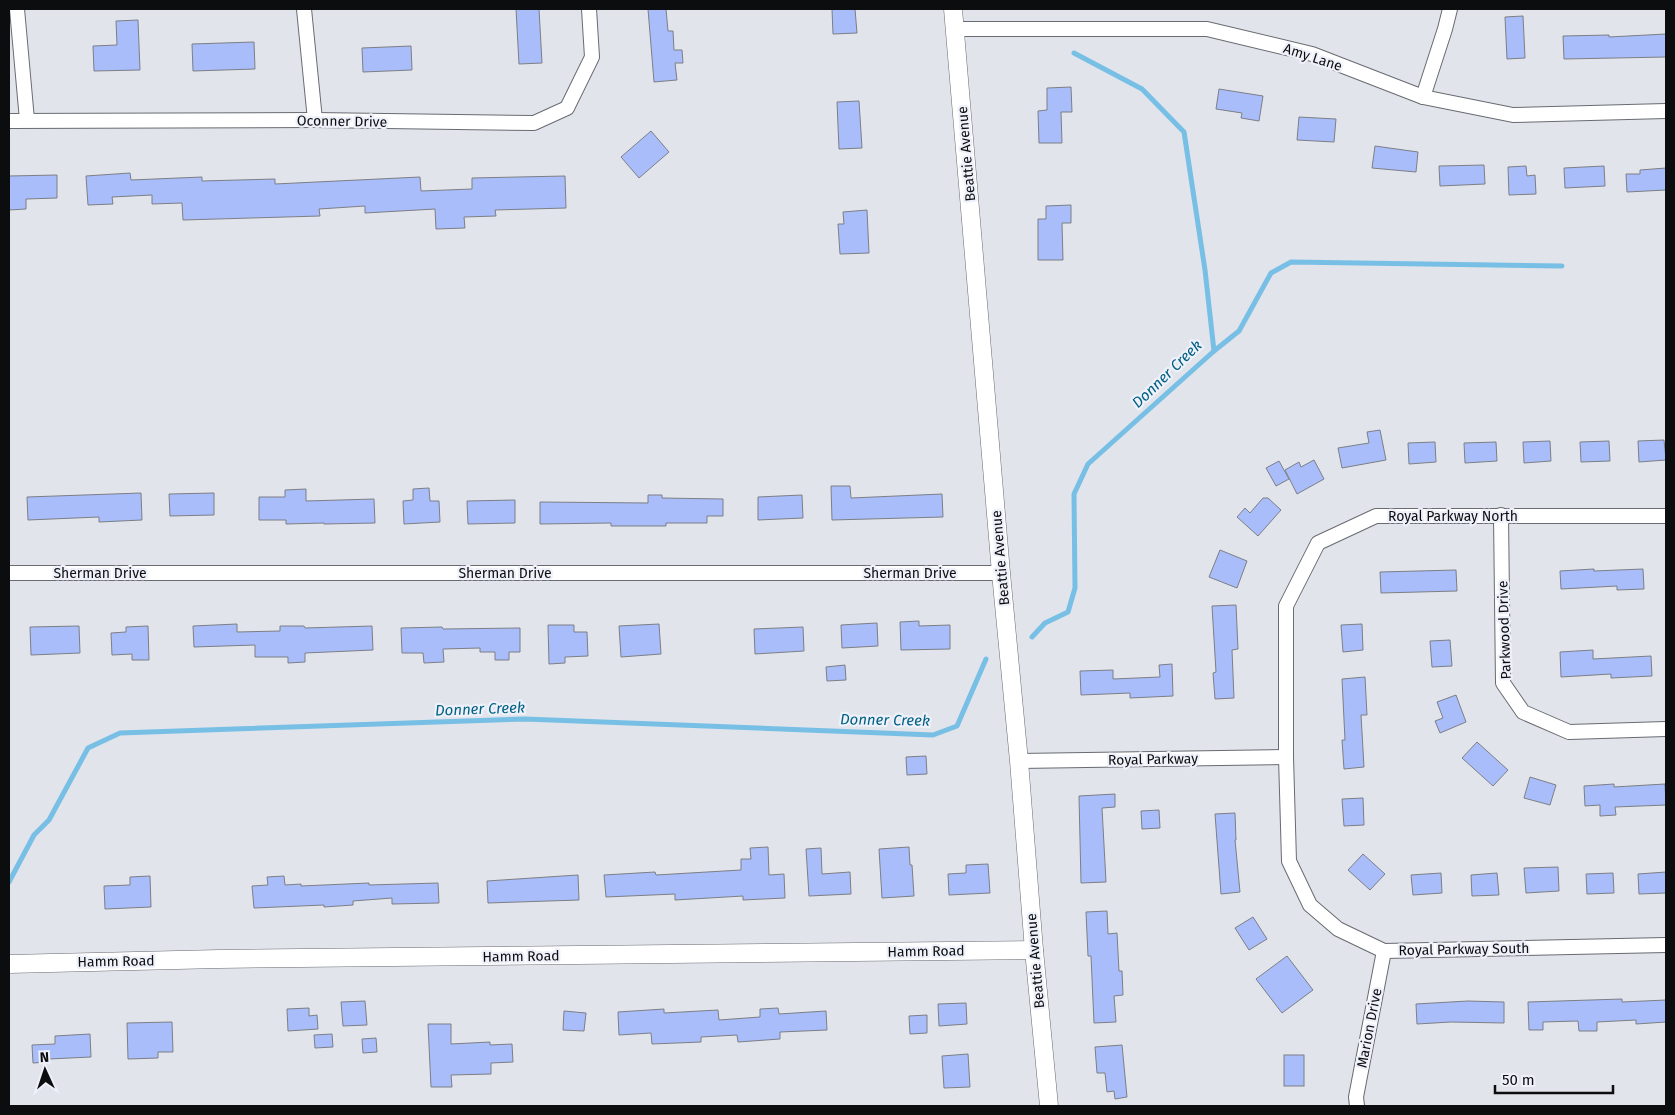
<svg xmlns="http://www.w3.org/2000/svg" width="1675" height="1115" font-family="'Fira Sans',sans-serif">
<style>
.lines{fill:none;stroke-linecap:round;stroke-linejoin:round}
.stream{stroke:#78bfe5;stroke-width:5}
.building{fill:#a8bdf9;stroke:#7d7f86}
.minor-casing{stroke:#686b71;stroke-width:16}
.tertiary-casing{stroke:#686b71;stroke-width:19}
.minor{stroke:#fff;stroke-width:14}
.tertiary{stroke:#fff;stroke-width:18}
.labels{text-anchor:middle;stroke-width:4.5;stroke-linejoin:round;paint-order:stroke}
.street-label{font-size:14px;fill:#0c0d0f;stroke:#eef1f9}
.water-label{font-size:15px;font-style:italic;fill:#006084;stroke:#eef1f9}
</style>
<rect width="100%" height="100%" fill="#e1e4eb"/>
<g class="lines">
<g class="stream">
<path d="M1214,351L1239,331L1271,273L1291,262L1562,266"/>
<path d="M1032,637L1045,623L1068,612L1075,588L1074,494L1088,464L1214,351L1205,270L1184,132L1142,89L1074,53"/>
<path d="M9,882L34,835L49,820L88,748L120,733L525,719L933,735L957,726L986,659"/>
</g>
</g>
<g class="building">
<path d="M516,9H539L542,63L519,64Z"/>
<path d="M648,9H666L668,31H673L674,50H682L683,63H675L677,80L654,82Z"/>
<path d="M832,9H855L857,33L833,34Z"/>
<path d="M1523,16L1525,58L1507,59L1505,17Z"/>
<path d="M138,20L140,70L94,71L93,46L117,45L116,21Z"/>
<path d="M1666,34V57L1564,59L1563,36L1609,35V37Z"/>
<path d="M254,42L255,69L193,71L192,44Z"/>
<path d="M411,46L412,70L363,72L362,48Z"/>
<path d="M1071,87L1072,112H1061L1062,143H1039L1038,111L1047,110V88Z"/>
<path d="M1219,89L1263,96L1259,121L1241,118L1242,113L1216,109Z"/>
<path d="M859,101L862,148L839,149L837,102Z"/>
<path d="M1299,117L1336,119L1334,142L1297,140Z"/>
<path d="M651,131L669,152L639,178L621,157Z"/>
<path d="M1375,146L1418,152L1416,172L1372,168Z"/>
<path d="M1484,165L1485,184L1440,186L1439,166Z"/>
<path d="M1526,166L1527,176L1535,175L1536,194L1509,195L1508,167Z"/>
<path d="M1604,166L1605,186L1565,188L1564,168Z"/>
<path d="M1666,168V190L1627,192L1626,174H1640V170Z"/>
<path d="M130,173L131,180L202,177V181L275,179V184L420,177L421,191L472,189V178L565,176L566,208L495,210L496,216L464,217L465,228L436,229L435,209L365,213V206L319,209L320,216L183,220L182,203L152,204V195L112,197L113,204L88,205L86,176Z"/>
<path d="M57,175V198L26,199V209L9,210V176Z"/>
<path d="M1071,205V223H1062L1063,260H1038V219H1046V206Z"/>
<path d="M867,210L869,253L840,254L838,224H844L843,212Z"/>
<path d="M1380,430L1386,460L1342,468L1338,448L1369,443L1367,432Z"/>
<path d="M1664,440L1666,460L1639,462L1638,441Z"/>
<path d="M1550,441L1551,461L1524,463L1523,442Z"/>
<path d="M1609,441L1610,461L1581,462L1580,442Z"/>
<path d="M1435,442L1436,462L1409,464L1408,443Z"/>
<path d="M1496,442L1497,461L1465,463L1464,443Z"/>
<path d="M1314,460L1324,479L1297,494L1285,470L1299,462L1301,467Z"/>
<path d="M1279,461L1289,479L1276,486L1266,468Z"/>
<path d="M831,486H850L851,498L942,494L943,517L832,520Z"/>
<path d="M429,488L430,501H439L440,522L404,524L403,501L413,500V489Z"/>
<path d="M306,489V501L374,499L375,523L324,524V523L286,524V520H259V497H285V490Z"/>
<path d="M141,493L142,520L99,522V517L28,520L27,497Z"/>
<path d="M214,493V515L170,516L169,494Z"/>
<path d="M648,495H662V498L723,499V516H707V523H666V526H611V523L540,524V502L648,503Z"/>
<path d="M802,495L803,518L758,520V497Z"/>
<path d="M1263,498H1268L1281,510L1258,536L1237,517L1245,508L1250,513Z"/>
<path d="M515,500V523L468,524L467,501Z"/>
<path d="M1220,550L1247,561L1237,588L1209,577Z"/>
<path d="M1594,569V571L1643,569L1644,589L1617,590V586L1561,589L1560,571Z"/>
<path d="M1456,570L1457,591L1381,593L1380,572Z"/>
<path d="M1236,605L1238,649L1232,650L1234,698L1215,699L1213,673L1216,672L1212,606Z"/>
<path d="M919,621V626L950,625V649L901,650L900,622Z"/>
<path d="M877,623L878,646L842,648L841,625Z"/>
<path d="M237,624V632L280,631V626H304L305,628L372,626L373,650L305,653V662L288,663V657H255V645L194,647L193,626Z"/>
<path d="M659,624L661,654L621,657L619,626Z"/>
<path d="M1362,624L1363,650L1343,652L1341,625Z"/>
<path d="M548,625H574V632H587L588,656L565,657V663L549,664Z"/>
<path d="M79,626L80,653L31,655L30,627Z"/>
<path d="M148,626L149,660H132V654L112,655L111,633L126,632V627Z"/>
<path d="M442,627L443,629L520,628V652H509V660H495V652H480V648L443,649L444,662L424,663L423,653H402L401,628Z"/>
<path d="M803,627L804,651L755,654L754,629Z"/>
<path d="M1450,640L1452,666L1432,667L1430,641Z"/>
<path d="M1593,650V659L1651,656L1652,676L1611,678V674L1561,677L1560,652Z"/>
<path d="M1172,664L1173,696L1130,698V693L1081,695L1080,671L1113,670V679L1160,677L1159,665Z"/>
<path d="M845,665L846,680L827,681L826,667Z"/>
<path d="M1365,677L1367,715H1361L1364,767L1344,769L1342,740H1345L1342,679Z"/>
<path d="M1456,695L1466,722L1440,733L1435,721L1443,718L1437,702Z"/>
<path d="M1477,742L1508,770L1493,786L1462,758Z"/>
<path d="M926,756L927,774L907,775L906,757Z"/>
<path d="M1530,777L1556,785L1550,805L1524,798Z"/>
<path d="M1614,784V787L1665,784L1666,805L1615,807L1616,815L1600,816V805L1585,806L1584,786Z"/>
<path d="M1115,794V807L1102,808L1106,882L1081,883L1079,796Z"/>
<path d="M1363,798L1364,825L1344,826L1342,799Z"/>
<path d="M1159,810L1160,828L1142,829L1141,811Z"/>
<path d="M1235,813L1236,840H1235L1240,892L1221,894L1215,814Z"/>
<path d="M768,847L769,875L784,874L785,898L743,900V896L675,900V894L606,897L604,875L655,872L656,875L741,870V859H751L750,848Z"/>
<path d="M909,847L910,865H912L914,896L882,898L879,849Z"/>
<path d="M821,848L822,874L850,872L851,894L809,896L806,849Z"/>
<path d="M1363,854L1385,874L1370,890L1348,870Z"/>
<path d="M988,864L990,893L949,895L948,874L966,873V865Z"/>
<path d="M1558,867L1559,891L1526,893L1524,868Z"/>
<path d="M1666,872V893L1639,894L1638,874Z"/>
<path d="M1441,873L1442,893L1413,895L1411,875Z"/>
<path d="M1497,873L1499,895L1472,896L1471,875Z"/>
<path d="M1613,873L1614,893L1587,894L1586,874Z"/>
<path d="M578,875L579,900L488,903L487,881Z"/>
<path d="M150,876L151,907L105,909L104,886L130,885V877Z"/>
<path d="M284,876L285,885L301,884V886L369,883V885L438,883L439,903L392,904V898L353,901V905L324,907V905L254,908L252,886L268,885L267,877Z"/>
<path d="M1107,911L1108,934L1117,933L1119,971H1122L1123,995L1114,996L1116,1022L1094,1023L1091,956H1088L1086,912Z"/>
<path d="M1253,917L1267,939L1249,950L1235,928Z"/>
<path d="M1287,956L1313,990L1282,1013L1256,979Z"/>
<path d="M1622,999V1002L1666,1000V1022L1636,1024V1020L1597,1022V1031H1579L1578,1021L1543,1022V1030H1529L1528,1002Z"/>
<path d="M365,1001L367,1025L343,1026L341,1002Z"/>
<path d="M1468,1001L1504,1002V1023L1451,1022L1417,1024L1416,1004Z"/>
<path d="M966,1003L967,1024L939,1026L938,1004Z"/>
<path d="M309,1008V1016L317,1015L318,1029L288,1031L287,1009Z"/>
<path d="M778,1008L779,1014L826,1011L827,1030L780,1032V1039L738,1042L737,1035L701,1037V1042L652,1044L651,1033L619,1035L618,1012L664,1009V1013L718,1010L719,1020L760,1017V1009Z"/>
<path d="M564,1011L586,1013L584,1031L563,1030Z"/>
<path d="M927,1015V1033L910,1034L909,1016Z"/>
<path d="M172,1022L173,1052H158V1058L128,1059L127,1023Z"/>
<path d="M428,1024H451V1044L490,1042V1045L512,1044L513,1062L491,1063V1074L451,1075L452,1087H431Z"/>
<path d="M90,1034L91,1057L49,1059V1062L33,1063L32,1045L55,1044V1036Z"/>
<path d="M332,1034L333,1047L315,1048L314,1035Z"/>
<path d="M376,1038L377,1052L363,1053L362,1039Z"/>
<path d="M1122,1045L1127,1097L1115,1099L1114,1091L1107,1092L1105,1073H1097L1095,1047Z"/>
<path d="M968,1054L970,1087L944,1088L942,1056Z"/>
<rect x="1284" y="1055" width="20" height="31"/>
</g>
<g class="lines">
<defs>
<g id="minor">
<path d="M17,9L27,120"/>
<path d="M304,9L315,120"/>
<path d="M955,29H1207L1312,54L1423,97L1513,115L1666,111"/>
<path d="M1423,97L1445,29L1450,9"/>
<path d="M9,121L315,120L534,123L567,108L592,57L589,9"/>
<path d="M1501,515L1503,683L1523,712L1569,732L1666,729"/>
<path d="M1666,516H1376L1318,543L1286,606V757L1289,861L1310,905L1338,929L1384,951L1666,945"/>
<path d="M9,573H1001"/>
<path d="M1019,761L1286,757"/>
<path d="M1357,1106L1356,1097L1384,951"/>
</g>
<g id="tertiary">
<path d="M953,9L1001,573L1019,761L1034,950L1049,1106"/>
<path d="M9,964L219,959L1034,950"/>
</g>
</defs>
<use href="#minor" class="minor-casing"/>
<use href="#tertiary" class="tertiary-casing"/>
<use href="#minor" class="minor"/>
<use href="#tertiary" class="tertiary"/>
</g>
<g class="labels">
<g class="street-label">
<text transform="translate(1313 57) rotate(18)" y="5">Amy Lane</text>
<text transform="translate(342 121) rotate(1)" y="5">Oconner Drive</text>
<text transform="translate(966 154) rotate(-95)" y="5">Beattie Avenue</text>
<text x="1453" y="521">Royal Parkway North</text>
<text transform="translate(1000 558) rotate(-95)" y="5">Beattie Avenue</text>
<text x="100" y="578">Sherman Drive</text>
<text x="505" y="578">Sherman Drive</text>
<text x="910" y="578">Sherman Drive</text>
<text transform="translate(1504 630) rotate(-92)" y="5">Parkwood Drive</text>
<text transform="translate(1153 759) rotate(-1)" y="5">Royal Parkway</text>
<text transform="translate(1464 949) rotate(-1)" y="5">Royal Parkway South</text>
<text transform="translate(926 951) rotate(-1)" y="5">Hamm Road</text>
<text transform="translate(521 956) rotate(-1)" y="5">Hamm Road</text>
<text transform="translate(116 961) rotate(-1)" y="5">Hamm Road</text>
<text transform="translate(1035 961) rotate(-95)" y="5">Beattie Avenue</text>
<text transform="translate(1369 1028) rotate(-79)" y="5">Marion Drive</text>
</g>
<g class="water-label">
<text transform="translate(1167 374) rotate(-44)" y="5">Donner Creek</text>
<text transform="translate(480 709) rotate(-2)" y="5">Donner Creek</text>
<text transform="translate(885 720) rotate(1)" y="5">Donner Creek</text>
</g>
</g>
<rect width="1675" height="1115" fill="none" stroke="#0c0d0f" stroke-width="20"/>
<g transform="translate(45 1070) rotate(357)" stroke="#eef1f9" stroke-width="4" paint-order="stroke">
<path d="M0-4L9 19L0 12L-9 19Z" fill="#0c0d0f"/>
<text y="-8" font-size="14" font-weight="bold" text-anchor="middle" fill="#0c0d0f">N</text>
</g>
<path d="M1495 1085v8h118v-8" fill="none" stroke="#0c0d0f" stroke-width="2.5"/>
<text x="1502" y="1085" font-size="15" fill="#0c0d0f" stroke="#eef1f9" stroke-width="4" paint-order="stroke">50 m</text>
</svg>
